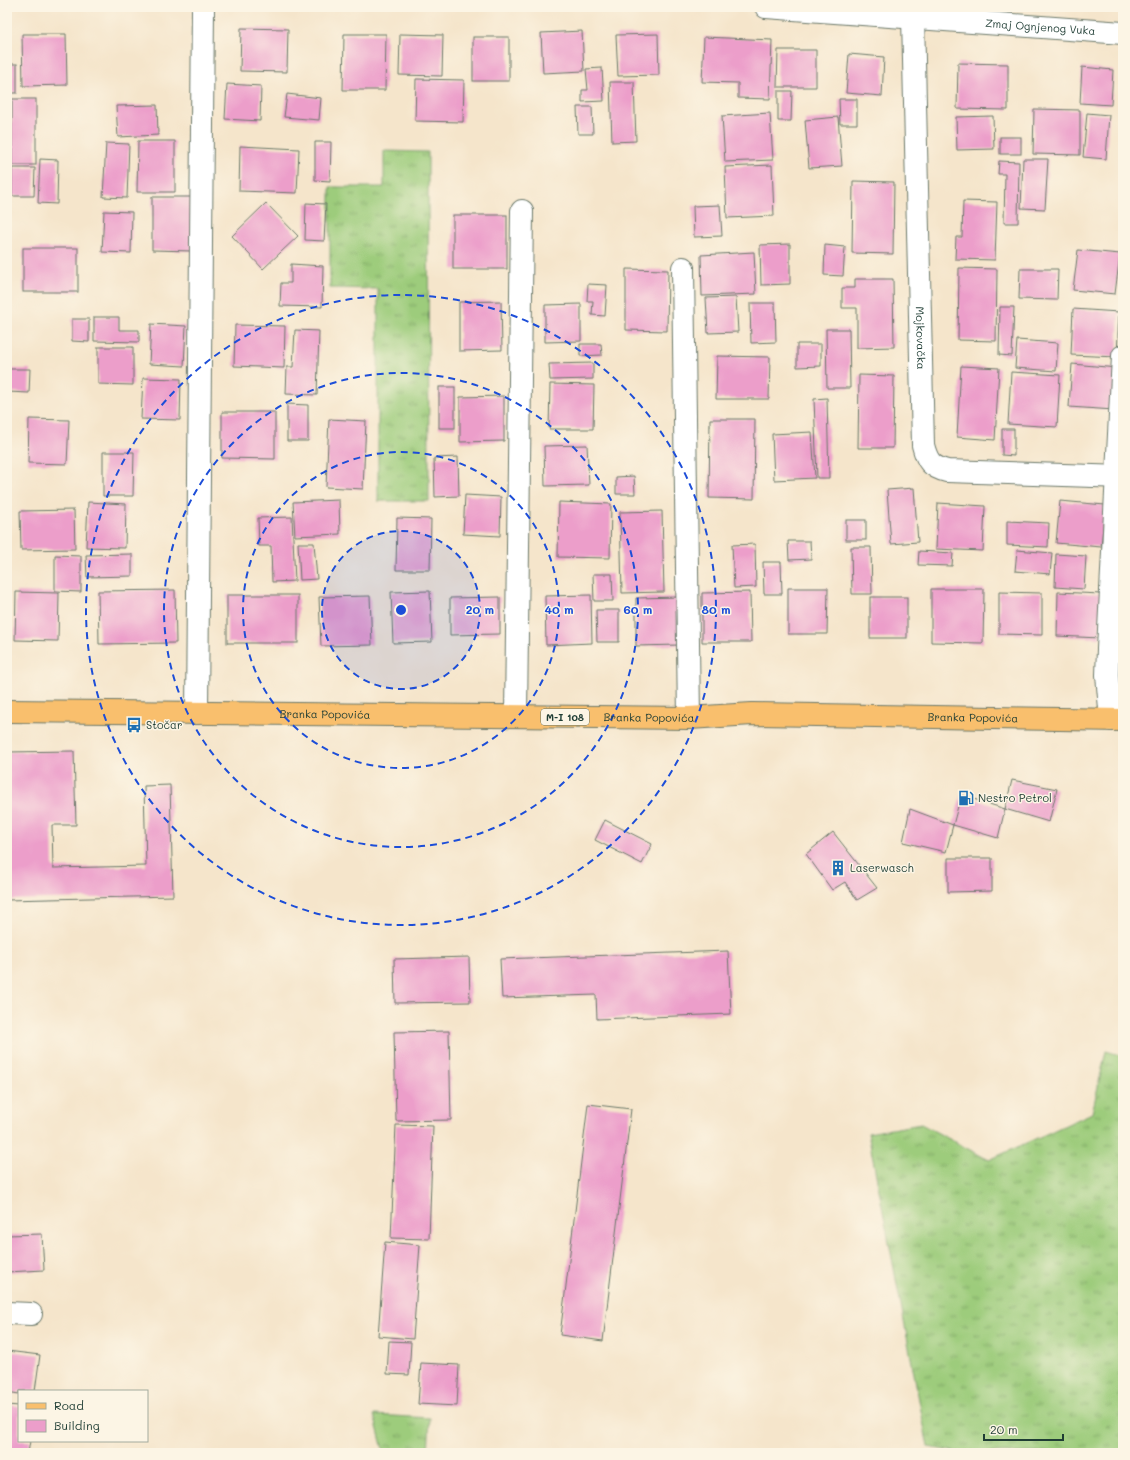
<svg xmlns="http://www.w3.org/2000/svg" width="1130" height="1460" font-family="Mali,sans-serif">
<style>
.grass{fill:url(#grass-tufts);stroke:#5e8458}
.building{fill:#ec9eca}
.lines{fill:none;stroke-linecap:round;stroke-linejoin:round}
.street-casing{stroke:#6a7869;stroke-width:24}
.primary-casing{stroke:#6a7869;stroke-width:24}
.street{stroke:#fff;stroke-width:22}
.primary{stroke:#f9bf6d;stroke-width:22}
.ring{fill:none;stroke:#1d4ed8;stroke-width:2;stroke-dasharray:7 5}
.labels{text-anchor:middle;stroke-width:3;stroke-linejoin:round;paint-order:stroke}
.shield{fill:#fcf5e5;stroke:#617469;stroke-width:1}
.shield-label{font-size:10px;font-weight:bold;fill:#1f3d34}
.street-label{font-size:11px;fill:#1f3d34;stroke:#fcf5e5}
.poi-label{font-size:11px;fill:#1f3d34;stroke:#fcf5e5;text-anchor:start}
.centre{fill:#1d4ed8;stroke:#fcf5e5;stroke-width:2}
.ring-label{font-size:12px;text-anchor:middle;font-weight:bold;fill:#1d4ed8;stroke:#fcf5e5;stroke-width:3;stroke-linejoin:round;paint-order:stroke}
</style>
<defs>
<pattern id="grass-tufts" width="24" height="20" patternUnits="userSpaceOnUse"><rect width="24" height="20" fill="#9dcc7b"/><path d="M3 7l-1-3M5 7V3M7 7l1-3M15 17l-1-3M17 17v-4M19 17l1-3" fill="none" stroke="#7fa766"/></pattern>
</defs>
<rect width="100%" height="100%" fill="#fcf5e5"/>
<filter id="ink" filterUnits="userSpaceOnUse"><feTurbulence type="fractalNoise" baseFrequency=".025" numOctaves="2"/><feDisplacementMap in="SourceGraphic" scale="8" xChannelSelector="R" yChannelSelector="G"/><feConvolveMatrix kernelMatrix="1 2 1 2 8 2 1 2 1" color-interpolation-filters="sRGB"/></filter>
<filter id="wash" filterUnits="userSpaceOnUse"><feTurbulence type="fractalNoise" baseFrequency=".012" numOctaves="4" result="noise"/><feDisplacementMap in="SourceGraphic" scale="16" xChannelSelector="R" yChannelSelector="G"/><feGaussianBlur stdDeviation="0.9" result="paint"/><feColorMatrix in="noise" values="0 0 0 0 0 0 0 0 0 0 0 0 0 0 0 0 0 1.4 0 .05"/><feComposite in="paint" operator="in"/></filter>
<g filter="url(#wash)">
<rect width="100%" height="100%" fill="#f5e5cb"/>
<g class="grass">
<path d="M384,151L428,152L429,501H378V289L330,288V187H384Z"/>
<path d="M1106,1051L1123,1056V1453H963L928,1447L868,1133L921,1124L989,1160L1092,1113Z"/>
<path d="M374,1415L430,1418L428,1453H384Z"/>
</g>
<g id="blocks">
<g class="building">
<path d="M241,28L288,29L287,72L240,71Z"/>
<path d="M582,31L584,71L543,73L541,33Z"/>
<path d="M22,34H66L67,85L23,86Z"/>
<path d="M344,34H386L385,90H343Z"/>
<path d="M400,34L443,35L442,76L399,75Z"/>
<path d="M658,34L659,75L618,76L616,35Z"/>
<rect x="473" y="37" width="36" height="44"/>
<path d="M704,37L772,40L770,99L738,98V83L702,82Z"/>
<path d="M778,50H816V87H777Z"/>
<path d="M849,54L884,57L882,96L846,93Z"/>
<path d="M958,63L1008,64V110L957,109Z"/>
<rect x="7" y="64" width="10" height="29"/>
<path d="M1082,67L1113,70L1111,105L1080,103Z"/>
<path d="M602,68L604,101L582,102V90H588L586,69Z"/>
<path d="M416,79L464,80L463,122L415,121Z"/>
<path d="M610,82H634L636,141L612,142Z"/>
<path d="M227,84L261,86L260,121L225,119Z"/>
<path d="M778,91H792L791,121H778Z"/>
<path d="M287,94L321,98L319,120L284,117Z"/>
<rect x="12" y="99" width="24" height="66"/>
<path d="M839,99H857V124H840Z"/>
<path d="M157,105L158,135L118,137L116,106Z"/>
<path d="M577,107H592L593,134H578Z"/>
<path d="M1034,109L1080,110V155L1033,154Z"/>
<path d="M770,113L773,160L725,162L722,116Z"/>
<path d="M1087,113L1109,115L1106,159L1083,157Z"/>
<path d="M993,116L994,149L957,150L956,117Z"/>
<path d="M838,117L842,166L809,168L805,120Z"/>
<rect x="1000" y="137" width="21" height="17"/>
<path d="M138,141H175V192H137Z"/>
<path d="M315,142H331L330,181L315,180Z"/>
<path d="M106,143L129,144L127,198L103,197Z"/>
<path d="M240,146L299,149L297,193L239,191Z"/>
<path d="M40,159L58,160L57,204L38,203Z"/>
<path d="M1023,159H1048L1045,209L1021,208Z"/>
<path d="M999,161L1019,162L1018,223H1004L1005,174H998Z"/>
<path d="M772,165L774,216L727,218L725,167Z"/>
<path d="M12,168H35L34,196H12Z"/>
<path d="M853,181L894,182L893,254L852,253Z"/>
<path d="M152,197H192V251L152,250Z"/>
<path d="M963,201L997,202L995,260L955,259L956,237H962Z"/>
<path d="M266,203L298,236L263,269L232,236Z"/>
<path d="M306,203L326,204L324,241L305,240Z"/>
<path d="M720,205L722,236L694,237L693,206Z"/>
<path d="M104,211L132,212L131,253L102,252Z"/>
<rect x="453" y="215" width="54" height="54"/>
<path d="M790,244V284L761,285L760,245Z"/>
<path d="M825,245L845,247L843,276L824,275Z"/>
<rect x="23" y="248" width="55" height="44"/>
<path d="M1078,250L1120,254L1115,294L1073,290Z"/>
<path d="M754,252L756,294L702,296L701,255Z"/>
<path d="M291,264L323,266L322,307L280,306L281,283H291Z"/>
<path d="M959,268L997,269L996,341L958,340Z"/>
<path d="M626,269L668,270L667,331L626,330Z"/>
<path d="M1020,269H1058L1057,300L1019,299Z"/>
<path d="M855,279H893L894,347L857,348V308H842V288H855Z"/>
<path d="M588,284L607,285L605,316L592,315L593,301H587Z"/>
<path d="M736,297L738,332L708,333L706,298Z"/>
<path d="M501,301L502,350L459,351V302Z"/>
<path d="M750,303H775L776,342L751,343Z"/>
<path d="M581,304V341L545,342V305Z"/>
<path d="M1000,307H1014L1012,356L999,355Z"/>
<path d="M1073,309L1119,312L1117,357L1071,355Z"/>
<path d="M94,317H119V330H139V342L94,341Z"/>
<path d="M72,319H89V342L72,341Z"/>
<path d="M151,324L186,326L184,366L149,364Z"/>
<path d="M235,325L285,326L284,368L234,366Z"/>
<path d="M826,329H849L850,388H827Z"/>
<path d="M295,330L319,331L317,395L286,394L287,367H293Z"/>
<path d="M1017,340L1058,343L1056,371L1015,368Z"/>
<path d="M580,344H601L602,355L580,356Z"/>
<path d="M797,344H821V366L797,367Z"/>
<path d="M98,347H133V385L98,384Z"/>
<path d="M717,356L770,357L769,399H716Z"/>
<path d="M593,363V379L550,380L549,364Z"/>
<path d="M1072,364L1118,368L1114,410L1069,407Z"/>
<path d="M961,366L999,368L995,440L957,437Z"/>
<path d="M8,369H30L29,393L8,392Z"/>
<path d="M1011,372L1060,375L1057,427L1008,424Z"/>
<path d="M859,375L894,376L893,448H858Z"/>
<path d="M143,378L181,379L180,420L141,419Z"/>
<path d="M550,384L594,385L593,429H549Z"/>
<rect x="439" y="387" width="16" height="41"/>
<path d="M504,396V441L460,442V397Z"/>
<path d="M827,398L829,478H817L814,399Z"/>
<path d="M287,404L308,405V441H287Z"/>
<path d="M222,412H275V459L222,458Z"/>
<path d="M29,419L69,420L67,464L28,463Z"/>
<path d="M329,419L366,421L363,489L326,487Z"/>
<path d="M710,419H755L754,499L709,498Z"/>
<path d="M1002,429H1014V456L1002,455Z"/>
<path d="M812,432L815,478L774,480L772,434Z"/>
<path d="M587,445L589,485L545,486L544,446Z"/>
<path d="M103,452H134L133,496H103Z"/>
<path d="M458,457L459,496L435,497L434,458Z"/>
<path d="M634,476L635,494H616V477Z"/>
<path d="M914,488L918,542L891,544L887,490Z"/>
<path d="M465,495L501,497L500,536L463,534Z"/>
<path d="M339,500L340,534L295,536L293,502Z"/>
<path d="M1060,501L1105,505L1101,547L1056,543Z"/>
<path d="M88,502L126,504L125,548L86,547Z"/>
<path d="M559,502L611,504L610,558L558,557Z"/>
<path d="M938,503L985,506L983,551L936,549Z"/>
<path d="M74,510L75,549L21,550L20,511Z"/>
<path d="M662,511L664,592L622,593L620,512Z"/>
<path d="M292,517L295,581L272,582L271,546H259L258,518Z"/>
<path d="M397,518L431,519L430,570H396Z"/>
<rect x="846" y="520" width="20" height="20"/>
<path d="M1007,521L1049,523L1048,547L1007,545Z"/>
<path d="M788,541H810L811,559L789,560Z"/>
<path d="M298,543H314L317,579L300,580Z"/>
<path d="M755,544L756,587L734,588L732,545Z"/>
<path d="M851,547H871L872,594H852Z"/>
<path d="M1017,550L1052,553L1050,574L1015,571Z"/>
<path d="M919,551L953,553L952,566L918,565Z"/>
<path d="M132,554V576L87,577L86,555Z"/>
<path d="M1056,554L1086,556L1084,589L1055,587Z"/>
<path d="M55,555L81,556V592L55,591Z"/>
<path d="M763,562H781L782,594H764Z"/>
<path d="M593,574H612L613,601H594Z"/>
<path d="M788,588H828L827,634H788Z"/>
<path d="M931,589H984L983,643L931,642Z"/>
<path d="M175,590L176,643L99,644L98,591Z"/>
<path d="M430,591L432,642L393,643L391,592Z"/>
<path d="M16,592L59,593L58,641L15,640Z"/>
<path d="M750,592L751,642H702V593Z"/>
<path d="M999,592L1042,593V635L999,634Z"/>
<path d="M1058,592L1101,594L1100,638L1057,636Z"/>
<rect x="227" y="595" width="71" height="48"/>
<path d="M591,595L592,643L546,645L545,596Z"/>
<path d="M370,596L372,645L321,646L319,597Z"/>
<path d="M500,597V634L450,635V598Z"/>
<path d="M679,597V645L636,646V598Z"/>
<rect x="870" y="597" width="37" height="41"/>
<path d="M596,610H619V642H597Z"/>
<path d="M74,751L76,825H52L53,868L146,866L144,786L170,785L173,896L7,900V752Z"/>
<path d="M1012,780L1057,789L1049,822L1005,809L998,838L953,825L961,795L1005,809Z"/>
<path d="M910,809L953,825L946,852L903,842Z"/>
<path d="M605,820L652,844L642,864L595,840Z"/>
<path d="M833,832L877,888L857,900L845,882L832,890L806,854Z"/>
<path d="M948,858H992V891L948,892Z"/>
<path d="M728,951L731,1014L597,1019L596,995L502,998L500,959Z"/>
<path d="M469,957L470,1002L395,1003L394,959Z"/>
<path d="M449,1031L451,1120L396,1121L394,1032Z"/>
<path d="M588,1104L631,1109L603,1341L560,1335Z"/>
<path d="M396,1125L433,1126L429,1239L391,1238Z"/>
<path d="M42,1234L44,1270L7,1272V1235Z"/>
<path d="M385,1242L420,1245L413,1339L378,1336Z"/>
<path d="M389,1341L411,1342L409,1375L387,1374Z"/>
<path d="M7,1351L40,1355L35,1391H19V1394L7,1392Z"/>
<path d="M421,1363L459,1365L457,1406L418,1404Z"/>
<path d="M7,1405L19,1406V1441H30L28,1453L7,1451Z"/>
</g>
</g>
</g>
<g filter="url(#ink)">
<use href="#blocks" fill-opacity="0" stroke="#6a7869" stroke-width="1"/>
<g class="lines">
<defs>
<g id="street">
<path id="s1" d="M766,7L1123,33"/>
<path id="s2" d="M913,17L923,445C927,461 931,467 947,471L1123,477"/>
<path d="M683,268L689,718"/>
<path d="M197,713L203,7"/>
<path d="M516,716L522,211"/>
<path d="M1111,720L1107,675L1108,649L1123,356"/>
<path d="M7,1313L31,1314"/>
</g>
<g id="primary">
<path id="s3" d="M7,711L689,718L752,714L1123,720"/>
</g>
</defs>
<use href="#street" class="street-casing"/>
<use href="#primary" class="primary-casing"/>
<use href="#street" class="street"/>
<use href="#primary" class="primary"/>
</g>
</g>
<circle cx="401" cy="610" r="79" fill="#1d4ed8" fill-opacity=".12"/>
<g class="ring">
<circle cx="401" cy="610" r="79"/>
<circle cx="401" cy="610" r="158"/>
<circle cx="401" cy="610" r="237"/>
<circle cx="401" cy="610" r="315"/>
</g>
<defs>
<symbol id="bus-bare" viewBox="-9 -9 18 18"><path d="M-5-6H5V4H4V6H2V4H-2V6H-4V4H-5ZM-3.5-4V0h7V-4ZM-3.5 1.2v1.5H-2V1.2ZM2 1.2v1.5H3.5V1.2Z" fill="#1f6fb2" stroke="#fcf5e5" stroke-width="2.5" paint-order="stroke"/></symbol>
<symbol id="fuel-bare" viewBox="-9 -9 18 18"><path d="M-5.5-6h7V0h2V4h1.3V-2.5L3-4.5l.8-.8L6-3V5H2.5V1h-1V6h-7ZM-4.2-4.7v3.2H.2V-4.7Z" fill="#1f6fb2" stroke="#fcf5e5" stroke-width="2.5" paint-order="stroke"/></symbol>
<symbol id="building-bare" viewBox="-9 -9 18 18"><path d="M-4-6H4V6H1V3H-1V6H-4ZM-2.5-4.3h1.7v1.8h-1.7ZM.8-4.3h1.7v1.8H.8ZM-2.5-1h1.7V.8h-1.7ZM.8-1h1.7V.8H.8Z" fill="#1f6fb2" stroke="#fcf5e5" stroke-width="2.5" paint-order="stroke"/></symbol>
</defs>
<g fill-rule="evenodd">
<use href="#bus-bare" x="123" y="714" width="22" height="22"/>
<use href="#fuel-bare" x="955" y="787" width="22" height="22"/>
<use href="#building-bare" x="827" y="857" width="22" height="22"/>
</g>
<g class="labels">
<rect class="shield" x="541" y="709" width="48" height="16" rx="3"/>
<g class="shield-label">
<text x="565" y="721">M-I 108</text>
</g>
<g class="street-label">
<text dy="4" stroke="none"><textPath href="#s1" startOffset="275">Zmaj Ognjenog Vuka</textPath></text>
<text dy="4" stroke="none"><textPath href="#s2" startOffset="321">Mojkovačka</textPath></text>
<text dy="4" stroke="none"><textPath href="#s3" startOffset="318">Branka Popovića</textPath></text>
<text dy="4" stroke="none"><textPath href="#s3" startOffset="642">Branka Popovića</textPath></text>
<text dy="4" stroke="none"><textPath href="#s3" startOffset="966">Branka Popovića</textPath></text>
</g>
<g class="poi-label">
<text x="146" y="729">Stočar</text>
<text x="978" y="802">Nestro Petrol</text>
<text x="850" y="872">Laserwasch</text>
</g>
</g>
<circle cx="401" cy="610" r="6" class="centre"/>
<g class="ring-label">
<text x="480" y="614">20 m</text>
<text x="559" y="614">40 m</text>
<text x="638" y="614">60 m</text>
<text x="716" y="614">80 m</text>
</g>
<rect width="1130" height="1460" fill="none" stroke="#fcf5e5" stroke-width="24"/>
<rect x="18" y="1390" width="130" height="52" fill="#fcf5e5" stroke="#a4ab9e"/>
<rect x="26" y="1403" width="20" height="6" fill="#f9bf6d" stroke="#a4ab9e"/>
<text x="54" y="1410" font-size="12" fill="#1f3d34">Road</text>
<rect x="26" y="1420" width="20" height="12" fill="#ec9eca" stroke="#a4ab9e"/>
<text x="54" y="1430" font-size="12" fill="#1f3d34">Building</text>
<path d="M984 1434v6h79v-6" fill="none" stroke="#1f3d34" stroke-width="2"/>
<text x="990" y="1434" font-size="12" fill="#1f3d34" stroke="#fcf5e5" stroke-width="3" paint-order="stroke">20 m</text>
</svg>
